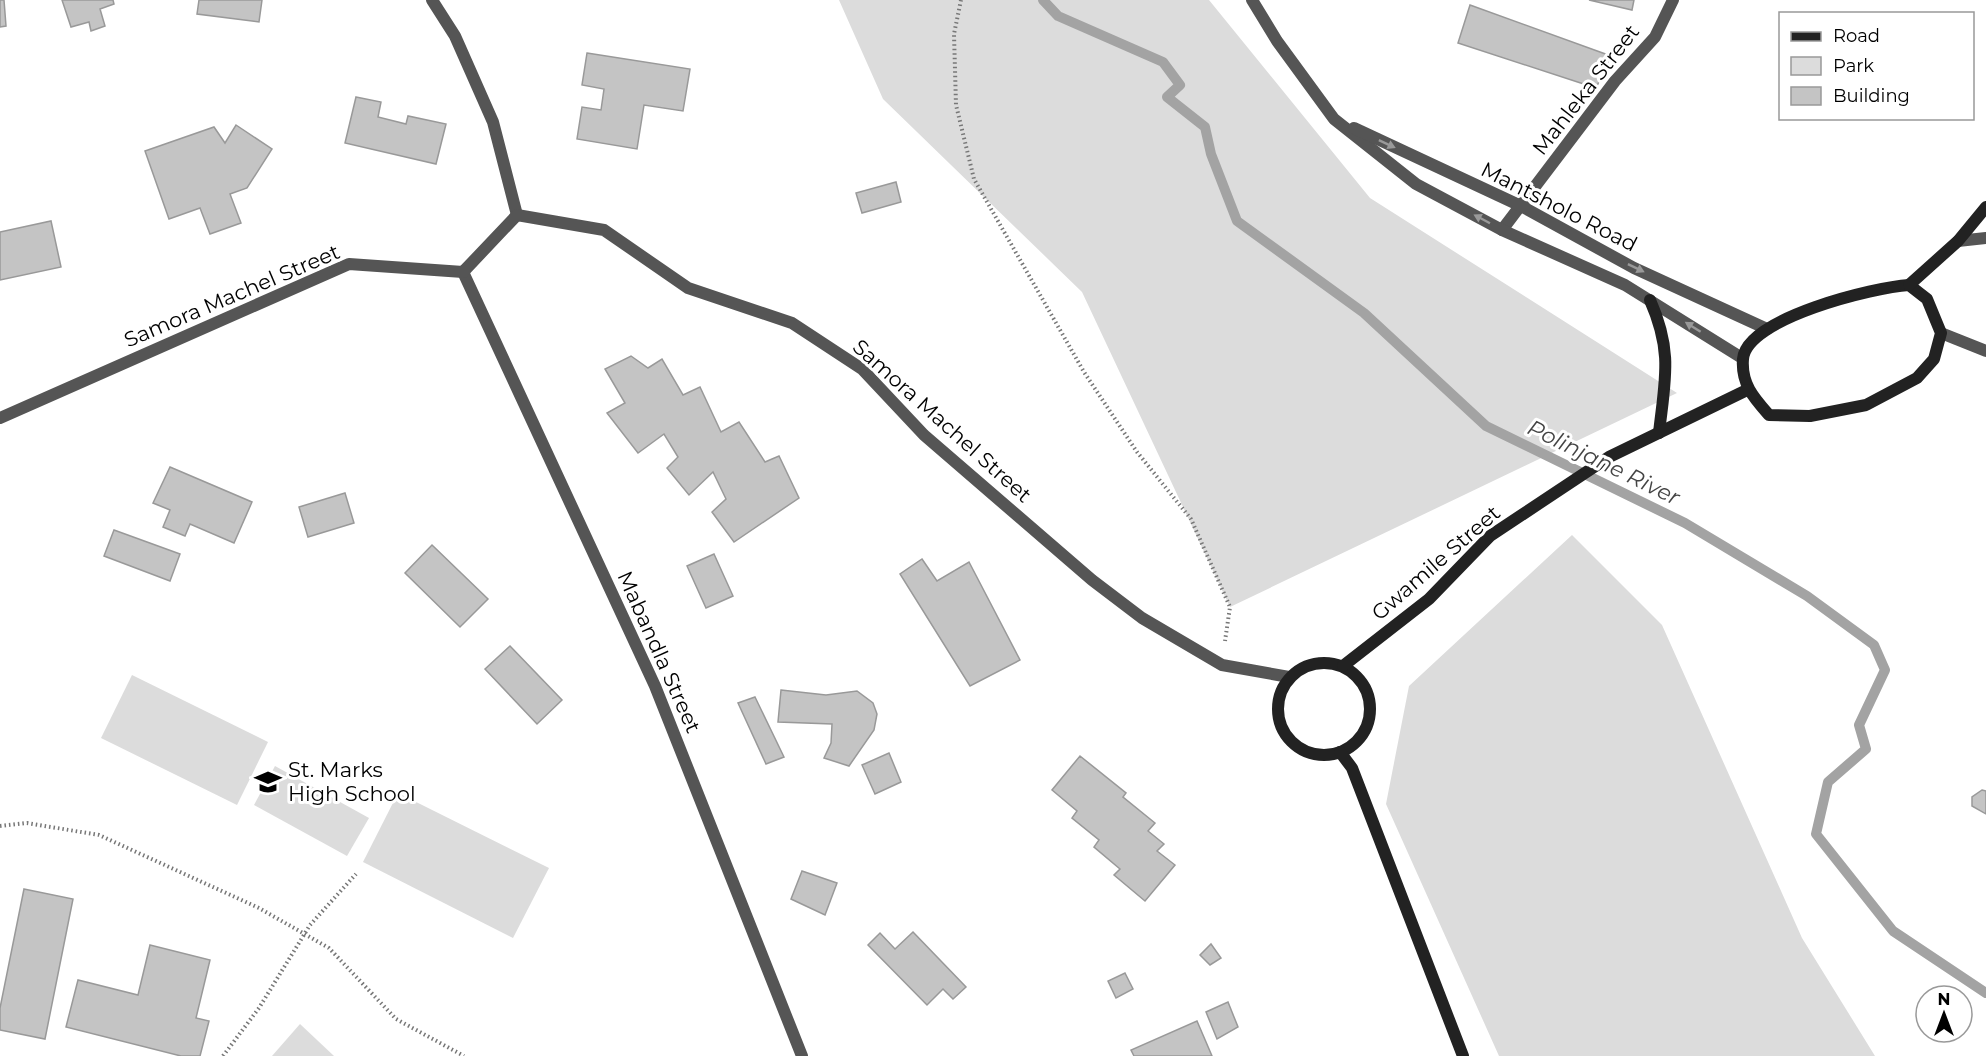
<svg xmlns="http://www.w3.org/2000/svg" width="1986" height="1056" font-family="Montserrat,sans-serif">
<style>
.green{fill:#dcdcdc}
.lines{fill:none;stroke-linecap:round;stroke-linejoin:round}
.stream{stroke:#a3a3a3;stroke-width:10}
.building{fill:#c4c4c4;stroke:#999;stroke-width:1.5}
.path{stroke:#777;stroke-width:4;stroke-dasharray:1.5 3;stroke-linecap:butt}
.service{stroke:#555;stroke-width:12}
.minor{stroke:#555;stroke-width:12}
.tertiary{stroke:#555;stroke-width:12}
.secondary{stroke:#222;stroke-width:12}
.oneway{fill:#999}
.labels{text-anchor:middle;stroke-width:6;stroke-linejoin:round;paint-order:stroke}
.street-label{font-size:21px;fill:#000;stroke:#fff}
.poi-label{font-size:21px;fill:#000;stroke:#fff;text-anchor:start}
.water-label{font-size:22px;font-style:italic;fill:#444;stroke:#fff}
</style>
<rect width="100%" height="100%" fill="#fff"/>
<g class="green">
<path d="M839,0H1209L1370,198L1677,393L1230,607L1082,292L883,99Z"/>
<path d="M1572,535L1662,625L1802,938L1875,1056H1499L1386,804L1409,686Z"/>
<path d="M132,675L268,742L237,805L101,738Z"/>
<path d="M275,766L369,818L347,856L254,805Z"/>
<path d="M398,793L549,868L513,938L363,862Z"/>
<path d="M300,1024L334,1056H272Z"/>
</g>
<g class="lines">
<path class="stream" d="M1043,0L1058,16L1163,62L1180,85L1167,97L1205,127L1211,154L1237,221L1364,313L1486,426L1685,523L1807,596L1874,645L1885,670L1859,725L1866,749L1828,782L1816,834L1893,931L1986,993"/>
</g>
<g class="building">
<path d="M0,0H4L6,26L0,27Z"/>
<path d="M62,0H113L114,4L100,9L105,26L91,31L89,22L71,27Z"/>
<path d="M199,0H262L259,22L197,14Z"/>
<path d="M1589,0H1634L1632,10Z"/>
<path d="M1470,5L1611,56L1596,88L1458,43Z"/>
<path d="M587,53L690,69L683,111L644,105L637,149L577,139L582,107L601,110L604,89L582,85Z"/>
<path d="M356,97L381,102L378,117L406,124L408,116L446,124L436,164L345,143Z"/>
<path d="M236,125L272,149L247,188L230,194L241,223L210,234L200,208L169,219L145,151L214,127L225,143Z"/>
<path d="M896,182L901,202L862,213L856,193Z"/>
<path d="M51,221L61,267L0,280V232Z"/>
<path d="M631,356L648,368L662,359L683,395L700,387L721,432L739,422L765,462L779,456L799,498L734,542L712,512L726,499L713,472L689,495L667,468L678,457L664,434L638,453L607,413L625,403L605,369Z"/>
<path d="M170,467L252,502L234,543L190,524L185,536L163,527L170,510L153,503Z"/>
<path d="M345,493L354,523L308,537L299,507Z"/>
<path d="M114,530L180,554L170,581L104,556Z"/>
<path d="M432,545L488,599L460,627L405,573Z"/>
<path d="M714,554L733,596L706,608L687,566Z"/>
<path d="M922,559L937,581L969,562L1020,660L970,686L900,574Z"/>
<path d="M510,646L562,700L537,724L485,669Z"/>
<path d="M781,690L826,695L857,691L873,703L877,714L874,730L849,766L824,758L831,743L832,724L778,722Z"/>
<path d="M755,697L784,757L766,764L738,703Z"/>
<path d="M889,753L901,782L875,794L862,765Z"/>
<path d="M1080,756L1126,793L1123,797L1155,823L1148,831L1164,844L1157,851L1175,865L1145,901L1114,875L1120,869L1094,847L1099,840L1072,818L1077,811L1052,790Z"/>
<path d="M1982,790L1986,791V814L1972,806V797Z"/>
<path d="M802,871L837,883L825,915L791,899Z"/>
<path d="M24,889L73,899L45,1039L0,1030V1008Z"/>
<path d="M913,932L966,987L953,999L943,989L927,1005L868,945L880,933L895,949Z"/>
<path d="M1211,944L1221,958L1210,965L1200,955Z"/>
<path d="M150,945L210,960L196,1018L209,1021L200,1056H181L66,1027L78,980L138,995Z"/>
<path d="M1125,973L1133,989L1116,998L1108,981Z"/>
<path d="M1228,1002L1238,1027L1217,1039L1206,1012Z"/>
<path d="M1197,1021L1212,1056H1134L1131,1050Z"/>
</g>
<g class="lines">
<g class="path">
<path d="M961,0L954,34L956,105L974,179L1084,372L1137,452L1191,519L1230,607L1225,641"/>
<path d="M0,826L27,823L99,835L259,908L329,948L396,1019L464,1056"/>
<path d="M223,1056L259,1008L310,925L356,874"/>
</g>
<path class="service" d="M1958,241L1986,238"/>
<g class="minor">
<path d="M432,0L455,36L493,122L517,215"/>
<path d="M1502,230L1615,81L1655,37L1673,0"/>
<path d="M463,272L655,686L802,1056"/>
<path d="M0,418L349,264L463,272L517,215L604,230L688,288L792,323L862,369L924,435L1092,580L1142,618L1222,665L1289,677"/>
</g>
<g class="tertiary">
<path d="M1252,0L1277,41L1334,119L1416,184L1502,230L1625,285L1742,358"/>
<path d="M1354,128L1521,206L1634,268L1767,329"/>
<path d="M1941,333L1986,351"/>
</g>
<g class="secondary">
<path d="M1909,285L1927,299L1941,333L1934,359L1917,378L1866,405L1810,416L1769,415C1754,398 1741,384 1743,359C1746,318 1875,287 1909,285Z"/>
<path d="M1909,285L1958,241L1986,207"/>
<path d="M1650,300C1673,352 1665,379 1659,433"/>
<circle cx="1324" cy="709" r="46"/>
<path d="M1343,666L1429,599L1490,536L1609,457L1747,390"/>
<path d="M1340,752L1352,768L1463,1056"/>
</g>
</g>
<defs><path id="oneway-solid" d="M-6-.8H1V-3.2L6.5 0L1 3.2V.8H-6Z" transform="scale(1.5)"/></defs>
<g class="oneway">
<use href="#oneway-solid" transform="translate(1387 144) rotate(25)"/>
<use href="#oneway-solid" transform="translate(1482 219) rotate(-152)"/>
<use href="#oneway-solid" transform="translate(1636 268) rotate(26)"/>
<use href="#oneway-solid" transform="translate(1693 327) rotate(-148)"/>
</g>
<defs>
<symbol id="school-bare" viewBox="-9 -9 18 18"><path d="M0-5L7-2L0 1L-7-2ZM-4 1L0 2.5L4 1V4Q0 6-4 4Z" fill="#000" stroke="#fff" stroke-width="2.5" paint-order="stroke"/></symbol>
</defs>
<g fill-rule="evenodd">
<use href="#school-bare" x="249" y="763" width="38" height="38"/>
</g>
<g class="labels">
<g class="street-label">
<text transform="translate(1586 90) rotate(-52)" y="7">Mahleka Street</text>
<text transform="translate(1559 207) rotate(27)" y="7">Mantsholo Road</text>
<text transform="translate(232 296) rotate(-23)" y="7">Samora Machel Street</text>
<text transform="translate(942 421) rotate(42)" y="7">Samora Machel Street</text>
<text transform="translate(1436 563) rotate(-41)" y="7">Gwamile Street</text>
<text transform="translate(659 652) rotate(66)" y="7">Mabandla Street</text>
</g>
<g class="poi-label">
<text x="288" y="777">St. Marks<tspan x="288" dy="24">High School</tspan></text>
</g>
<g class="water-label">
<text transform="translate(1604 462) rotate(26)" y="8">Polinjane River</text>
</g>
</g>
<rect x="1779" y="12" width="195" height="108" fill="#ffffff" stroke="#999999" stroke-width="1.5"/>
<rect x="1791" y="32" width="30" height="9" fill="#222222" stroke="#999999" stroke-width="1.5"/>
<text x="1833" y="42" font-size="18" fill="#000000">Road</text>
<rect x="1791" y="57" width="30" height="18" fill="#dcdcdc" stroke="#999999" stroke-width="1.5"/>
<text x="1833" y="72" font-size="18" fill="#000000">Park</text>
<rect x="1791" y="87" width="30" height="18" fill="#c4c4c4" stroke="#999999" stroke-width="1.5"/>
<text x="1833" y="102" font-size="18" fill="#000000">Building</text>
<g transform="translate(1944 1014)"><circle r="28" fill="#ffffff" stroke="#999999" stroke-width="1.5"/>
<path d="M0-4.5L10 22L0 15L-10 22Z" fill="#000000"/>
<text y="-9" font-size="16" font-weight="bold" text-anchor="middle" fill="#000000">N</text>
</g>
</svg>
